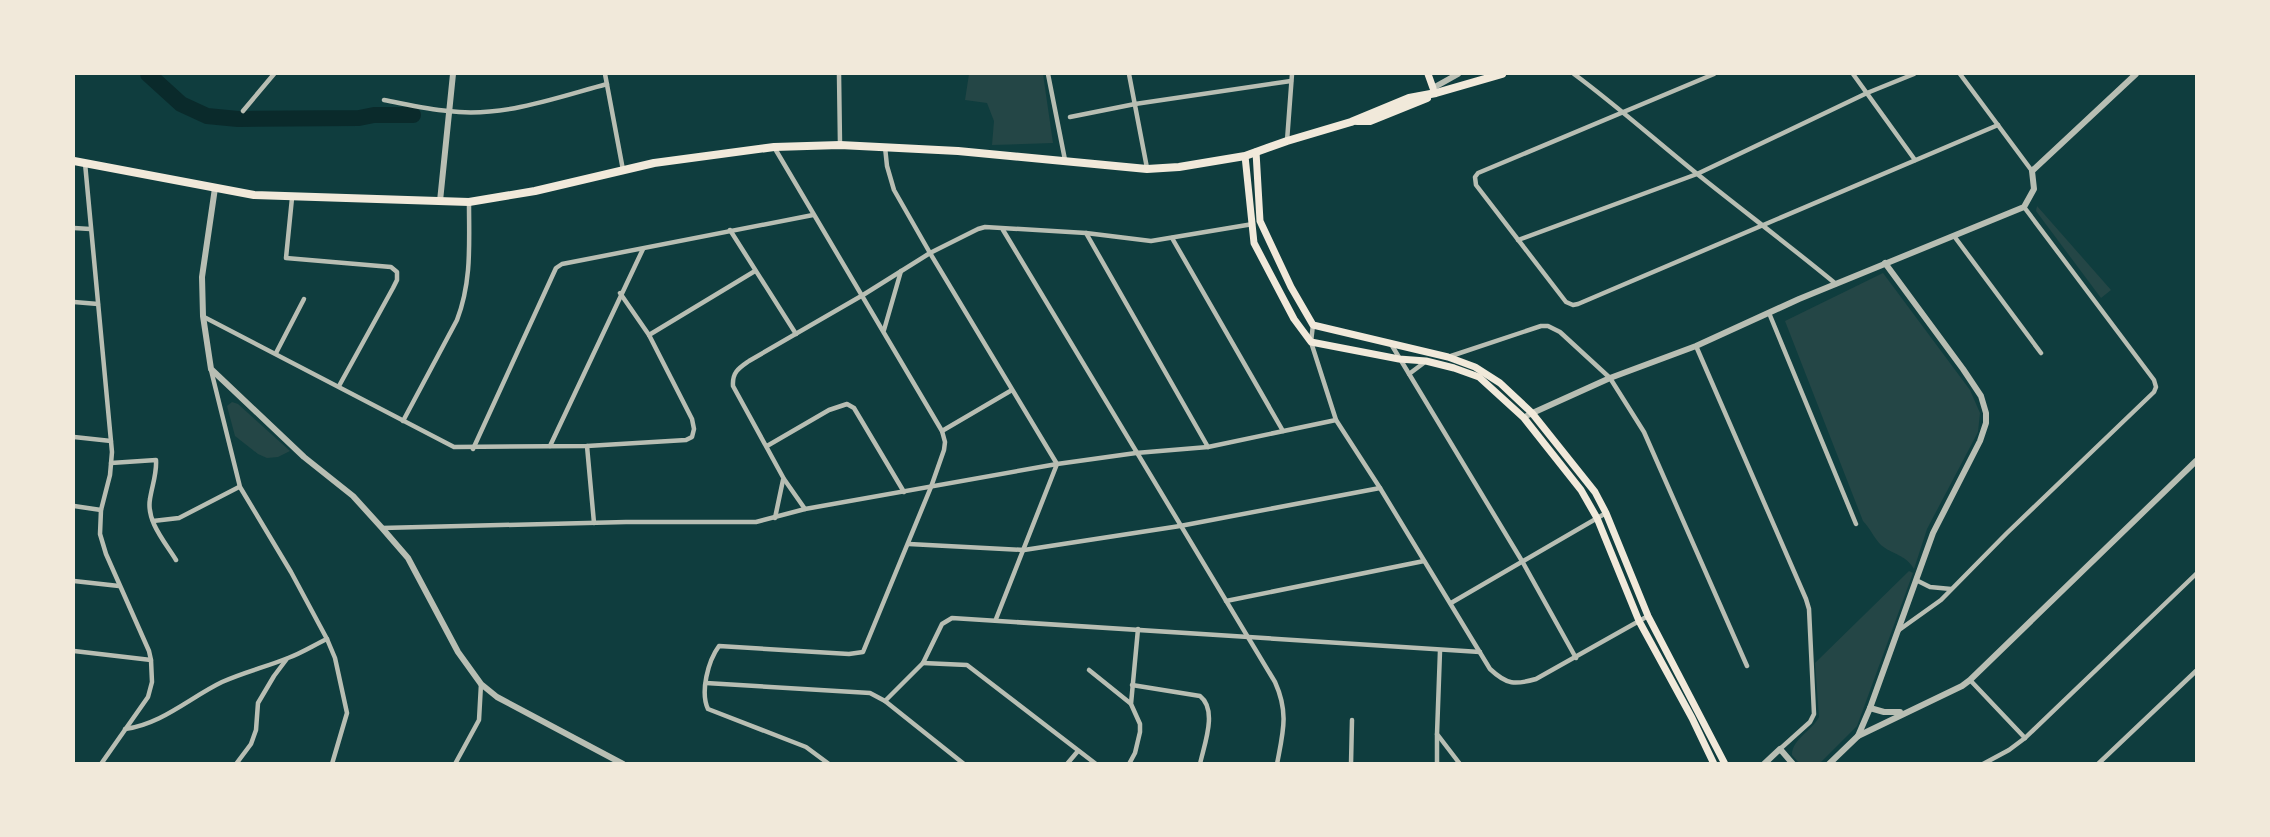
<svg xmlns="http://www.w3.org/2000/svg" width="2270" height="837" font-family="'Varela Round',sans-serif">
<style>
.green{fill:#244646}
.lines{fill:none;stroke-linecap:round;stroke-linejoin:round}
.river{stroke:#0a2a2b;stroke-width:16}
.minor{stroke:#b8beb3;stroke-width:4.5}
.tertiary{stroke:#b8beb3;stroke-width:6}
.secondary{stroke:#f1e9da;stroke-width:7}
.primary{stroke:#f1e9da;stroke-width:8}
</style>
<rect width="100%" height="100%" fill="#0f3d3e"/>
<g class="green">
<path d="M969,74H1043L1053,143L992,145L994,121L987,103L965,100Z"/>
<path d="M2037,206L2111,290L2101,298L2036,211Z"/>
<path d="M1883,273L1970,390L1980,413L1978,432L1927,529L1914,569C1905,554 1893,555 1881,545C1874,538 1870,528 1863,521L1785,321Z"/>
<path d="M232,402L238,404L290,451L278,457L267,458L258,454L235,436L227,406Z"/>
<path d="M1909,571L1913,573L1857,726L1820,763H1799L1792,755C1792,739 1812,731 1819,717L1815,663Z"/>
</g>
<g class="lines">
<path class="river" d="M148,74L181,104L207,116L238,119L359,118L374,115H413"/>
<g class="minor">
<path d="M605,74L623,170"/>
<path d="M839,74L840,144"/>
<path d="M1048,74L1065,160"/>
<path d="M1129,74L1147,168"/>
<path d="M1574,74C1616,105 1655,140 1696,173C1742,210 1790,246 1836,284"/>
<path d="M1714,74L1478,173L1475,177L1476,185L1566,302L1573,305L1578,304L1998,125"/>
<path d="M1853,74L1915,160"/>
<path d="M1960,74L2032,171"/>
<path d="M384,100C405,104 426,109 448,111C502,118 555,98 607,84"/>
<path d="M243,111L274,74"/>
<path d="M1070,117L1135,104L1291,81"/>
<path d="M1287,141L1292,74"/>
<path d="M774,147L942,431L945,442L944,450L931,487L863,652L849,654L719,646C708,661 700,692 708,709L806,747L829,764"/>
<path d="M885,147L887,166L894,190L930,253L1057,464L996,619"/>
<path d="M85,163L112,452L110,475L101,510L100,534L106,554L149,651L151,660L152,682L148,697L101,764"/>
<path d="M292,198L286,258L391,267L397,272V280L393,288L339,386"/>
<path d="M74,228L90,229"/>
<path d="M730,230L796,334"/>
<path d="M1003,230L1275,682C1289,713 1283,732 1277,764"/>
<path d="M1086,233L1208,447"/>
<path d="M1954,236L2041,353"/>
<path d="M1172,238L1283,431"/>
<path d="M1518,240L1697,174L1867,93L1914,74"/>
<path d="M74,302L98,304"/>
<path d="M1769,313L1856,524"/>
<path d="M204,317L454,447L587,446L686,440L692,437L694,429L692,419L649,335L620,293"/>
<path d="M1313,325L1311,342L1336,420L1380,488L1490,669C1507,685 1515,685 1536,679L1648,616"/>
<path d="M884,330L901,271"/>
<path d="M649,335L755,271"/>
<path d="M1391,344L1522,561L1576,658"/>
<path d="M1696,346L1806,599L1809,609L1814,714L1810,722L1780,749"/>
<path d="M276,353L304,299"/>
<path d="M1451,356L1541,326H1548L1560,332L1610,378L1644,432L1747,666"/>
<path d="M211,370L240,487L291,572L327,639L335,658L347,713L332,764"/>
<path d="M1409,374L1425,362"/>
<path d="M403,421L457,320C472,281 469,243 469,202"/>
<path d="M942,431L1012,390"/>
<path d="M74,437L111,441"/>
<path d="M550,446L643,249"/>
<path d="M587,446L594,523"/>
<path d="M767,446L829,410L847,404L854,408L904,492"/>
<path d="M473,449L556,268L562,264L813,215"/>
<path d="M111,463L156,460C157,473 152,486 150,499C146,521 165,542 176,560"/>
<path d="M74,506L101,510"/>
<path d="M805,509L784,479L733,386C732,372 739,368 749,361L863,295L930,253L978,229L985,227L1086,233L1151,241L1253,224"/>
<path d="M775,518L783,480"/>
<path d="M153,521L179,518L239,487"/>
<path d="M382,528L626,522H756L805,509L1057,464L1136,453L1208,447L1336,420"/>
<path d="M909,544L1024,550L1180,526L1380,488"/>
<path d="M1916,580L1930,587L1951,589"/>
<path d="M74,581L119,586"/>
<path d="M1226,601L1424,561"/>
<path d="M1451,603L1606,513"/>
<path d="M1899,630L1941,600L2007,533L2154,392L2156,387L2154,380L2024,207"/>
<path d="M74,651L151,660"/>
<path d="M1440,651L1437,734L1460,764"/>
<path d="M923,663L967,665L1096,764"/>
<path d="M1089,670L1130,703"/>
<path d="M1970,680L2025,738"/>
<path d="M706,683L870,693L885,701L964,764"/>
<path d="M1132,685L1200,696C1218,710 1204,745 1200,764"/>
<path d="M885,701L923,663L942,624L952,618L1480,652"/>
<path d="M125,729C162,724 189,698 222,682C244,672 266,667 288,658C302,653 314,645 327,639"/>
<path d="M236,764L251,744L256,730L258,703L274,676L286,660"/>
<path d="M455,764L479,720L481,684"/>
<path d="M1067,764L1078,751"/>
<path d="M1129,764L1135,753L1140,732V724L1131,704L1138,629"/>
<path d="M1351,764L1352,720"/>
<path d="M1437,764V734"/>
<path d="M1983,764L2009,750L2025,738L2196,574"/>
<path d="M2098,764L2196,671"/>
</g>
<g class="tertiary">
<path d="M1434,91L1433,88L1458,74"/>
<path d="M215,188L202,277L203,316L211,369L304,457L353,496L382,528L408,558L458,652L481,684L497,697L623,764"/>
<path d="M440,201L453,74"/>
<path d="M1528,415L1610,378L1696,346L1799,299L2024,207L2034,189L2032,171L2136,74"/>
<path d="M1870,708L1884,712H1900"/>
<path d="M1858,736L1870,708L1933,533L1980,441L1986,423V413L1981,396L1963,369L1885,263"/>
<path d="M1764,764L1780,749L1793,764"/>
<path d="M1829,764L1858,736L1962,686L1970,680L2196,461"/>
</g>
<g class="secondary">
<path d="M1428,74L1433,88"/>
<path d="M1256,152L1260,221L1291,287L1313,325L1448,357L1475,367L1500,383L1532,413L1595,492L1606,513L1648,616L1725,764"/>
<path d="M1245,156L1254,243L1294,319L1311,342L1399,359L1426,361L1454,368L1479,377L1524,418L1581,490L1597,518L1639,621L1692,718L1714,764"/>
</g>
<g class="primary">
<path d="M1357,121H1370L1427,98"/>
<path d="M74,161L254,195L469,202L535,191L654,163L774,147L840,145L958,151L1147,169L1179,167L1245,156L1287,141L1351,122L1409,98L1436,93L1502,74"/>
</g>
</g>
<rect width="2270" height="837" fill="none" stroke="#f1e9da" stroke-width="150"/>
</svg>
